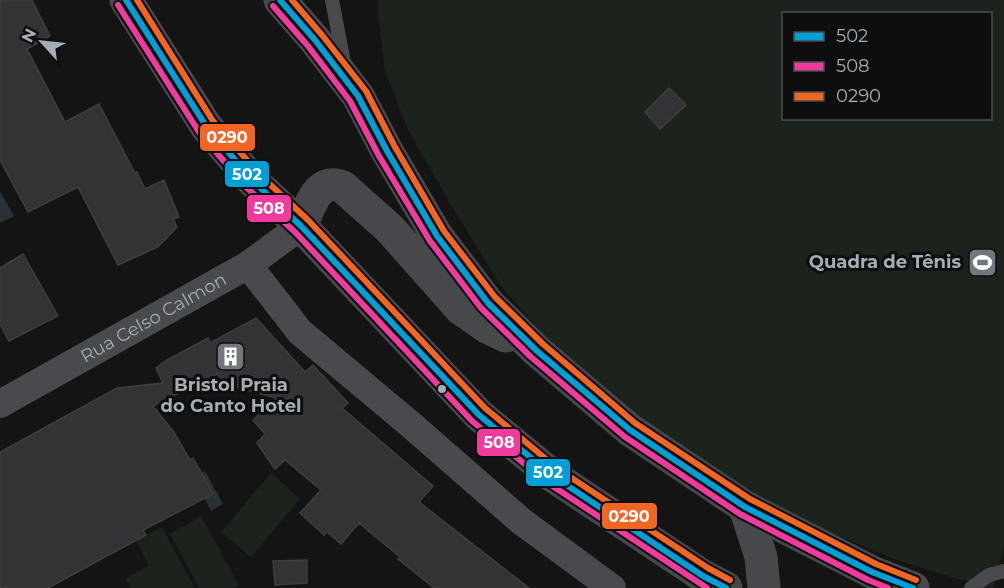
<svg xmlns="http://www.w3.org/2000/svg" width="1004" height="588" font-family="Montserrat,sans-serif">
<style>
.green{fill:#1c221c;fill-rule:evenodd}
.water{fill:#273136}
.building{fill:#333335;stroke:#3c3e40;stroke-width:1.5}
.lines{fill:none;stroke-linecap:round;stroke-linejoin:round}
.lane{stroke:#484a4d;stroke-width:14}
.street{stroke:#484a4d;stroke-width:28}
.secondary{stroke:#46484b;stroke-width:33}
.bus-1-casing{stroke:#0e0e0f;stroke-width:10}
.bus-2-casing{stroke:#0e0e0f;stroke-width:10}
.bus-3-casing{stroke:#0e0e0f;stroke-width:10}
.bus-1{stroke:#009ed6;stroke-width:6}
.bus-2{stroke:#f13a9d;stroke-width:6}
.bus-3{stroke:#f26522;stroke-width:6}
.bus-dot{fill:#a4acb5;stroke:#0e0e0f;stroke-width:2}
.labels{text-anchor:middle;stroke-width:6;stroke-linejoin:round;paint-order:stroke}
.poi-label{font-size:18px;font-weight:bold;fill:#a4acb5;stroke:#0e0e0f;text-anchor:end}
.street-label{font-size:18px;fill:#a4acb5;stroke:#0e0e0f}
.line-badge{stroke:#0e0e0f;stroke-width:2}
.badge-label{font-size:16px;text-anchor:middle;font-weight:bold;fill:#fff}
</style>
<rect width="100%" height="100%" fill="#141414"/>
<g class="green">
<path d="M378,0H1004V546L993,588H987L896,560L810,524L730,481L585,382L501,286L454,210L408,130L385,71L378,14ZM784,14H990V118H784Z"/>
<path d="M271,473L300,499L251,557L221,532Z"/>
<path d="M201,516L239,585L233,588H199L170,534Z"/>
<path d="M162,527L195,588H131L126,578L149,566L136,540Z"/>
</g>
<g class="water">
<path d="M0,191L14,216L0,223Z"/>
<path d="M205,471L223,504L211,511L194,478Z"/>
</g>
<g class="building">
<path d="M0,0H32L50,36L27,49L65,122L99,104L135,173L137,172L145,189L164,180L179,217L173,219L177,227L158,247L118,265L78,187L28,212L0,160Z"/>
<path d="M669,88L686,105L660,129L645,112Z"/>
<path d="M23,254L58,316L9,341L0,324V268Z"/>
<path d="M256,318L305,372L313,365L348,403L342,408L433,486L419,502L529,588H434L398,559L400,557L359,523L341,544L327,532L324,535L300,513L321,490L285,460L275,469L257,443L265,434L253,420L277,398L228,385L217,374L153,406L173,431L190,460L193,458L213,494L143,530L146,535L48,588H0V452L117,388L163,383L156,368L167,360L208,338L210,343Z"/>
<path d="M307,560V583L275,585L273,561Z"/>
</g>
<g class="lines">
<g class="lane">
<path d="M332,0L344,63"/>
<path d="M971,588L989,575L1004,571"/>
</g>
<g class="street">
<path d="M248,265L300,332L410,424L521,521L612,588"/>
<path id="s1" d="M0,404L248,265L301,226"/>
</g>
<g class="secondary">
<path d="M126,0L206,126L253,181L301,226L479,415L553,476L703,576L726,588"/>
<path d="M280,0L315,40L358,96L387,151L437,236L488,303L537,351L630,430L745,507L872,572L913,588"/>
<path d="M301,226C310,207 317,176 343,187L390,229L461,309L487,327L506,336"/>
<path d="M745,507L761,557L764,588"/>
</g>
<defs>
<g id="bus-1">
<path d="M126,0L206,126L253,181L301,226L479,415L553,476L703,576L726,588"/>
<path d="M280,0L315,40L358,96L387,151L437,236L488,303L537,351L630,430L745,507L872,572L913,588"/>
</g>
<g id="bus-2">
<path d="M118,5L199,132L246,187L295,232L472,421L548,483L707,588"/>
<path d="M273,6L308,46L350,101L379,156L430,241L481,308L531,357L625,437L740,514L868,580L888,588"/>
</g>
<g id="bus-3">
<path d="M137,0L213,121L260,175L308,220L485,408L558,469L708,568L730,580"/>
<path d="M292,0L322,35L366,91L395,147L444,231L495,297L543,344L635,423L750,499L876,564L916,580"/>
</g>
</defs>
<use href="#bus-1" class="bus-1-casing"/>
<use href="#bus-2" class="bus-2-casing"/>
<use href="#bus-3" class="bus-3-casing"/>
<use href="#bus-1" class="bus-1"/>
<use href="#bus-2" class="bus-2"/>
<use href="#bus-3" class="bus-3"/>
</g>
<defs>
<symbol id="stadium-square" viewBox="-11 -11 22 22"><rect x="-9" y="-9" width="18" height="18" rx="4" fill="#72777d" stroke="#0e0e0f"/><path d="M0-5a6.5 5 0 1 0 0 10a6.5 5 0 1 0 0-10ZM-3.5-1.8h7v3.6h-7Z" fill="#fff"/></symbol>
<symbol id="building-square" viewBox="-11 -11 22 22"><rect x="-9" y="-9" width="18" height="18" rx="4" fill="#72777d" stroke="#0e0e0f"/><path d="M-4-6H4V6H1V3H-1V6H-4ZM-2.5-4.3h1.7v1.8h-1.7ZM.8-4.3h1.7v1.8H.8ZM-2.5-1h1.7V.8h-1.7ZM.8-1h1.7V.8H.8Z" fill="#fff"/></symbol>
</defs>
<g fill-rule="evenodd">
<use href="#stadium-square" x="966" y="246" width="33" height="33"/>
<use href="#building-square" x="214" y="340" width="33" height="33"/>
</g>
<circle class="bus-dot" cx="442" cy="389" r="5"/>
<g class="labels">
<g class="poi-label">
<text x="961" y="268">Quadra de Tênis</text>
<text x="231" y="391" text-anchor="middle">Bristol Praia<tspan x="231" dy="21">do Canto Hotel</tspan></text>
</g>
<g class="street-label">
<text dy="6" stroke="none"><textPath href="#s1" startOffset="176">Rua Celso Calmon</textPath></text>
</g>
</g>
<g class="line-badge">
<rect x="199" y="123" width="57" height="29" rx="6" fill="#f26522"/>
<rect x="224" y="160" width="46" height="28" rx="6" fill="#009ed6"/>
<rect x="246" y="194" width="46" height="29" rx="6" fill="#f13a9d"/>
<rect x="476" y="428" width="45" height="29" rx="6" fill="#f13a9d"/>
<rect x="525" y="458" width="46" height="29" rx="6" fill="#009ed6"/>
<rect x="601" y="502" width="57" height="28" rx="6" fill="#f26522"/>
</g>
<g class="badge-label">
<text x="227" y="143">0290</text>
<text x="247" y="180">502</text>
<text x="269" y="214">508</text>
<text x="499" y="448">508</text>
<text x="548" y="478">502</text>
<text x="629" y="522">0290</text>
</g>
<rect x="782" y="12" width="210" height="108" fill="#0e0e0f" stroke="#4a4d51" stroke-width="1.5"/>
<rect x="794" y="32" width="30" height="9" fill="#009ed6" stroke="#4a4d51" stroke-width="1.5"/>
<text x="836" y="42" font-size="18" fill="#a4acb5">502</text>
<rect x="794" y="62" width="30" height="9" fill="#f13a9d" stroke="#4a4d51" stroke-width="1.5"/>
<text x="836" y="72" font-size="18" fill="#a4acb5">508</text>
<rect x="794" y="92" width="30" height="9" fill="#f26522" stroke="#4a4d51" stroke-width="1.5"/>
<text x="836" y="102" font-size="18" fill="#a4acb5">0290</text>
<g transform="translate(42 42) rotate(297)" stroke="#0e0e0f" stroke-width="4.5" paint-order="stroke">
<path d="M0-4.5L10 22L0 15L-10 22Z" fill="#a4acb5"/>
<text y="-9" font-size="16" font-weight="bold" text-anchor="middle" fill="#a4acb5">N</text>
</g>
</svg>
